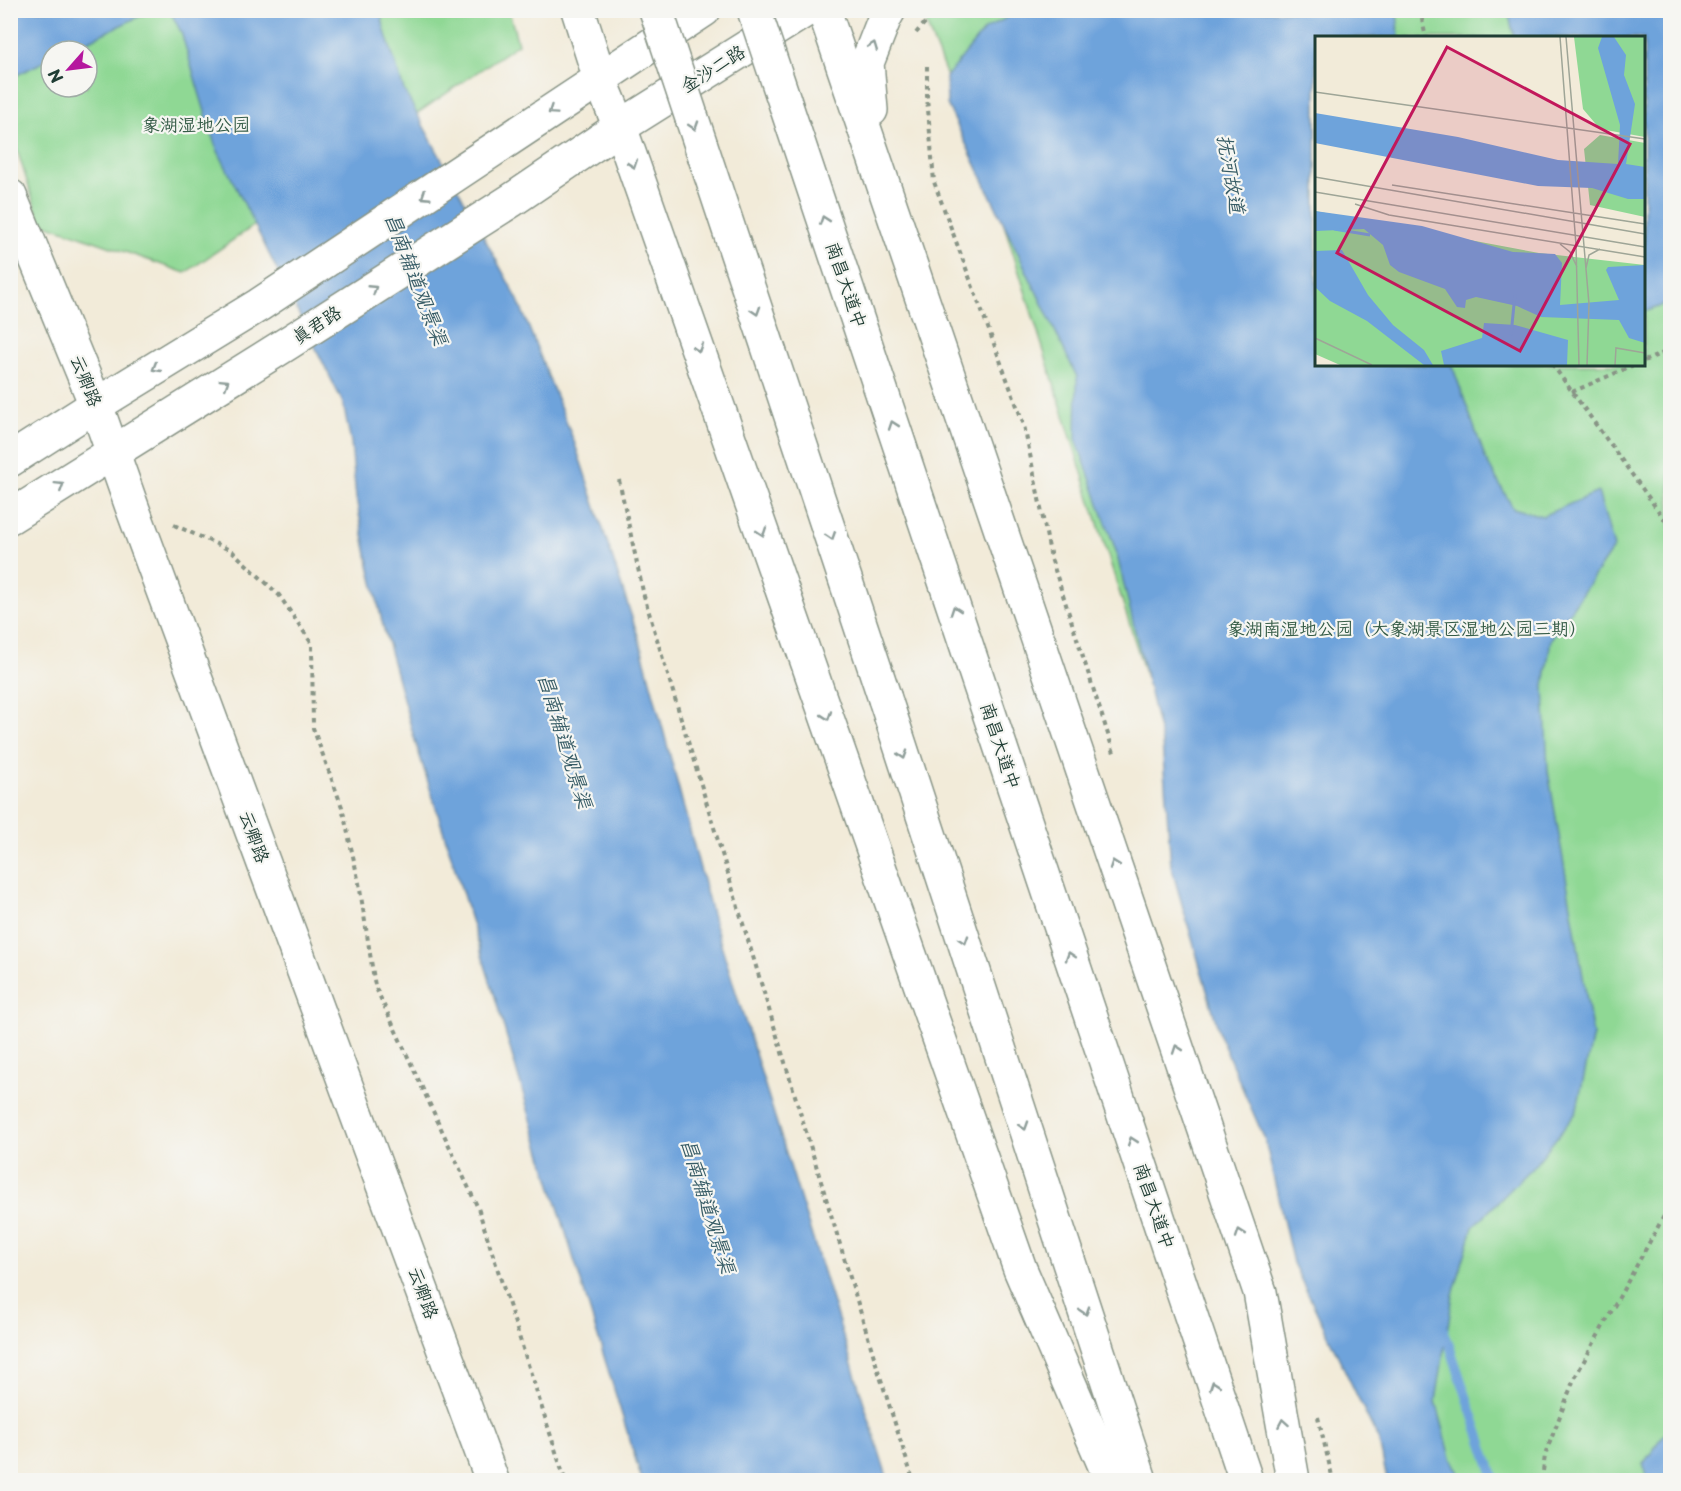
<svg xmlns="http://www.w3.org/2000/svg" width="1681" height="1491" font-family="'Playpen Sans','LXGW WenKai TC',sans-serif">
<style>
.green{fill:#8fd894;stroke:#578a64;stroke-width:1.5;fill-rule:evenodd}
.water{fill:#6ea3db;stroke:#467088;stroke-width:1.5}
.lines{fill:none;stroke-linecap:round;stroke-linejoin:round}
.stream{stroke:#6ea3db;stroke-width:9}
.street-casing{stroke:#889486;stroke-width:36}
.primary-casing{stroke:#889486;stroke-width:36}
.highway-casing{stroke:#889486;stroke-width:36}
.path{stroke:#889486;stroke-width:4;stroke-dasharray:4.5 4.5;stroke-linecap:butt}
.street{stroke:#fff;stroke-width:33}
.primary{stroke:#fff;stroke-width:33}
.highway{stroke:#fff;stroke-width:33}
.highway-bridge-casing{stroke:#889486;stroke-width:36;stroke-linecap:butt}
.highway-bridge{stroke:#fff;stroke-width:33}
.oneway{stroke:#8f9e9a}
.labels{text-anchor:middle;stroke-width:4.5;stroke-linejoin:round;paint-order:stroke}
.street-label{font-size:18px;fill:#1f3d34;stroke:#f6f6f2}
.park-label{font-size:18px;fill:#355c47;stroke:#f6f6f2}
.water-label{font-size:20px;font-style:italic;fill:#375c66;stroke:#f6f6f2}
.inset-river{fill:none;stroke:#6ea3db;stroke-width:3}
.inset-road{fill:none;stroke:#9ea597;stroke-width:1.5}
.view{fill:#c2185b;fill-opacity:0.15;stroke:#c2185b;stroke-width:3}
.inset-edge{fill:none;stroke:#1f3d34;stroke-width:3}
</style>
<rect width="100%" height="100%" fill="#f6f6f2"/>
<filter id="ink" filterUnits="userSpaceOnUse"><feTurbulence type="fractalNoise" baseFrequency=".0167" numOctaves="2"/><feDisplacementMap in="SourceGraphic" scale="12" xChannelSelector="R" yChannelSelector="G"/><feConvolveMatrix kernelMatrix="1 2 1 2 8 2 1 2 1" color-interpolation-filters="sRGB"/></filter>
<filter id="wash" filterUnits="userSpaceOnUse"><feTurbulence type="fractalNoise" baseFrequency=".008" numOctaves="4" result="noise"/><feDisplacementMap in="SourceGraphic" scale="24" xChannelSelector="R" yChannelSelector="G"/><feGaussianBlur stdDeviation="1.35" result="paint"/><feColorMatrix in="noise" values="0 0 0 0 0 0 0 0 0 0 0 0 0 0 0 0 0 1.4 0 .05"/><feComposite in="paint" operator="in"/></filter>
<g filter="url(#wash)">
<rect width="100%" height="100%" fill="#f2ebd9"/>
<g class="green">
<path d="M10,11H509L518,44L185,273L40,222L11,131ZM51,51H87V87H51Z"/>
<path d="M921,11H1670V1480H1398L998,205ZM1316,38H1644V364H1316Z"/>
</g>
<g class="water">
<path d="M18,10H151V11L66,51H51V58L11,78V14Z"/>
<path d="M170,11H381L384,28L404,90L518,300L575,444L639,639L715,925L888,1480H642L529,1113L495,997L413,734L383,626L368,560L356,498L351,442L343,403L215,145L181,32Z"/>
<path d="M1019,11H1397L1399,37L1316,38V364L1452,365L1486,460L1513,508L1542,516L1598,492L1614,547L1551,639L1544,686L1548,771L1593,1035L1576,1113L1534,1166L1473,1227L1453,1295L1436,1401L1451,1458L1463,1480H1387L1379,1441L1293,1263L1265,1140L1221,1039L1171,866L1162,743L1116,551L1076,439L1077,377L947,104L946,77L984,30Z"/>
<path d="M1508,11H1670V303L1644,312V38L1514,37Z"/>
<path d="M1670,1427V1480H1648L1643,1464Z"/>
</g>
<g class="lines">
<path class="stream" d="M1443,1327L1495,1480"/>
</g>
</g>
<g filter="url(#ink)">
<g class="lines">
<defs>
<path id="street" d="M10,196L96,405L132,507L492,1480"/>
<g id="primary">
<path d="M10,460L96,405L259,305L704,10"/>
<path d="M10,517L288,343L512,200L620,127L806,10"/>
</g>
<g id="highway">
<path d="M578,10L600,79L620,127L1020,1269L1111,1480"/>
<path d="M824,10L1260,1292L1293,1480"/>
<path d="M871,110L867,63L885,17L889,10"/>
<path d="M973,665L1246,1480"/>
<path d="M885,699L1140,1480"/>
</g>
</defs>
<use href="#street" class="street-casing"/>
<use href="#primary" class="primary-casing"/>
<use href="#highway" class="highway-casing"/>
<g class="path">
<path d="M1420,10L1426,38"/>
<path d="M916,33L936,10"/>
<path d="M927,66V97L934,182L1024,425L1051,558L1115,756"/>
<path d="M1644,361L1670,350"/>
<path d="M1552,364L1670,527"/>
<path d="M1572,392L1636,364"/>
<path d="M619,480L644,596L878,1370L913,1480"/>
<path d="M174,525L232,551L279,595L312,644L313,728L342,807L359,883L375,986L478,1208L565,1480"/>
<path d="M1318,1417L1333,1480"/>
<path d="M1542,1480L1545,1455L1574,1379L1670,1205"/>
</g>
<use href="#street" class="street"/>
<use href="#primary" class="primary"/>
<use href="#highway" class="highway"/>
<defs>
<g id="highway-bridge">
<path d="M656,10L885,699"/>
<path d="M754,10L973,665"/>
</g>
</defs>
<use href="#highway-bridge" class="highway-bridge-casing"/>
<use href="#highway-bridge" class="highway-bridge"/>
</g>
<defs><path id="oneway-chevron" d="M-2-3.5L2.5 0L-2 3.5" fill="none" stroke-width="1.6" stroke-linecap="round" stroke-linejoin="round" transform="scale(1.5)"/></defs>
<g class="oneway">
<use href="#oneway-chevron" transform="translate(873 46) rotate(-69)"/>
<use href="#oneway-chevron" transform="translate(552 111) rotate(146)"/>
<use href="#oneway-chevron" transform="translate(694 126) rotate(72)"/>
<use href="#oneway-chevron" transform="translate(633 164) rotate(71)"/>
<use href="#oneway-chevron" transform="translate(425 196) rotate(147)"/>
<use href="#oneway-chevron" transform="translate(824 220) rotate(-109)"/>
<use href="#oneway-chevron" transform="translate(373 289) rotate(-33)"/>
<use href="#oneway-chevron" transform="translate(756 311) rotate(72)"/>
<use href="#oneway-chevron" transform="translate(698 348) rotate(71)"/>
<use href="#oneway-chevron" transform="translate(156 368) rotate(149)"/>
<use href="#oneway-chevron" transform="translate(225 383) rotate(-32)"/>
<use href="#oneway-chevron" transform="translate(893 425) rotate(-109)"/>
<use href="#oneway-chevron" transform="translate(60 486) rotate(-32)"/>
<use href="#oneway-chevron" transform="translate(762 532) rotate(71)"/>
<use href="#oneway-chevron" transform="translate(831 536) rotate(72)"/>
<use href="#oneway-chevron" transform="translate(955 610) rotate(-109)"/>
<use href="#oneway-chevron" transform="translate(827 716) rotate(71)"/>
<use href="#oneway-chevron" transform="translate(903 755) rotate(72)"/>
<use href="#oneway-chevron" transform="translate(1114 864) rotate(-109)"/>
<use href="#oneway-chevron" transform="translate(964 940) rotate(72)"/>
<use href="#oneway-chevron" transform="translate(1070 956) rotate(-108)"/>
<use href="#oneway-chevron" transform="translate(1177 1049) rotate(-109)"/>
<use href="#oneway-chevron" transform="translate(1024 1126) rotate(72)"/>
<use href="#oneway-chevron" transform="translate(1132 1141) rotate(-109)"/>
<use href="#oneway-chevron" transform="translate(1240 1233) rotate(-109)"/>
<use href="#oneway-chevron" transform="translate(1085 1311) rotate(72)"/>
<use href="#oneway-chevron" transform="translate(1214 1385) rotate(-109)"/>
<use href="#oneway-chevron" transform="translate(1283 1423) rotate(-100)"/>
</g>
</g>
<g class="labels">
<g class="street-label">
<text transform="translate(713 69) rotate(-32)" y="6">金沙二路</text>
<text transform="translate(846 285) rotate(71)" y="6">南昌大道中</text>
<text transform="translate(317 325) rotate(-33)" y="6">真君路</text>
<text transform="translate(86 381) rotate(68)" y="6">云卿路</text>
<text transform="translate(1000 746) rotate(72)" y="6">南昌大道中</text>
<text transform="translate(254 837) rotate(70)" y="6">云卿路</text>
<text transform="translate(1154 1206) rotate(71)" y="6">南昌大道中</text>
<text transform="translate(423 1293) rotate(70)" y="6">云卿路</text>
</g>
<g class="park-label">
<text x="196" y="131">象湖湿地公园</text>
<text x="1407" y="635">象湖南湿地公园（大象湖景区湿地公园三期）</text>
</g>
<g class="water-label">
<text transform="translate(1231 174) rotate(80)" y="7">抚河故道</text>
<text transform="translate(416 279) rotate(69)" y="7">昌南辅道观景渠</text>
<text transform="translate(565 741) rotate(73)" y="7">昌南辅道观景渠</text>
<text transform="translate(708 1206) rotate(73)" y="7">昌南辅道观景渠</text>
</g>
</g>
<g transform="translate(1315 36)">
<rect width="330" height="330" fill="#f2ebd9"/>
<path d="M259,1H330V101L285,93L268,73ZM285,99L330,107V181L275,169L269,113ZM0,175L224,217L330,229V329H25L0,318Z" fill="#8fd894"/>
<path d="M287,1H299L311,19L309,39L320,68L311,128L330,131V163H313L277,152L223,150L0,107V77L143,101L243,124L303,128L305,89L283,12ZM0,175L107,190L198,216L240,218L247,227L245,269L304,264L291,234L293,231L330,229V307L314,302L304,284L226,281L202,270L161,261L151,264L150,272L142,271L130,253L84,236L75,229L68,209L49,193L0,195ZM27,214L53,259L78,289L109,314L118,329H109L52,285L15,265L0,251V215ZM169,287L200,289L253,304L252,329H129L126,315L167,302Z" fill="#6ea3db"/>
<path class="inset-river" d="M19,193L55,199M196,299L200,258"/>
<path class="inset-road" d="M245,1L261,209L264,329M251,1L274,268L272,329M0,56L330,103M0,141L330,198M77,149L330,188M0,156L330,211M40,168L74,179L330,221M245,208L255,216L262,231M271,232L274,219L285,213M0,302L57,329M300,329L301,312L330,317"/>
<path class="view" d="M132,11L315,108L205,315L22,217Z"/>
<rect width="330" height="330" class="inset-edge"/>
</g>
<rect width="1681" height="1491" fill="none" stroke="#f6f6f2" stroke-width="36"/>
<g transform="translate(69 69) rotate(242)"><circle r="28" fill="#f6f6f2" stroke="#a0aca6" stroke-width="1.5"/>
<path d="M0-4.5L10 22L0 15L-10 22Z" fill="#b5179e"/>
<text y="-9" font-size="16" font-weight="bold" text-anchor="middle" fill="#1f3d34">N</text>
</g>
</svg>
